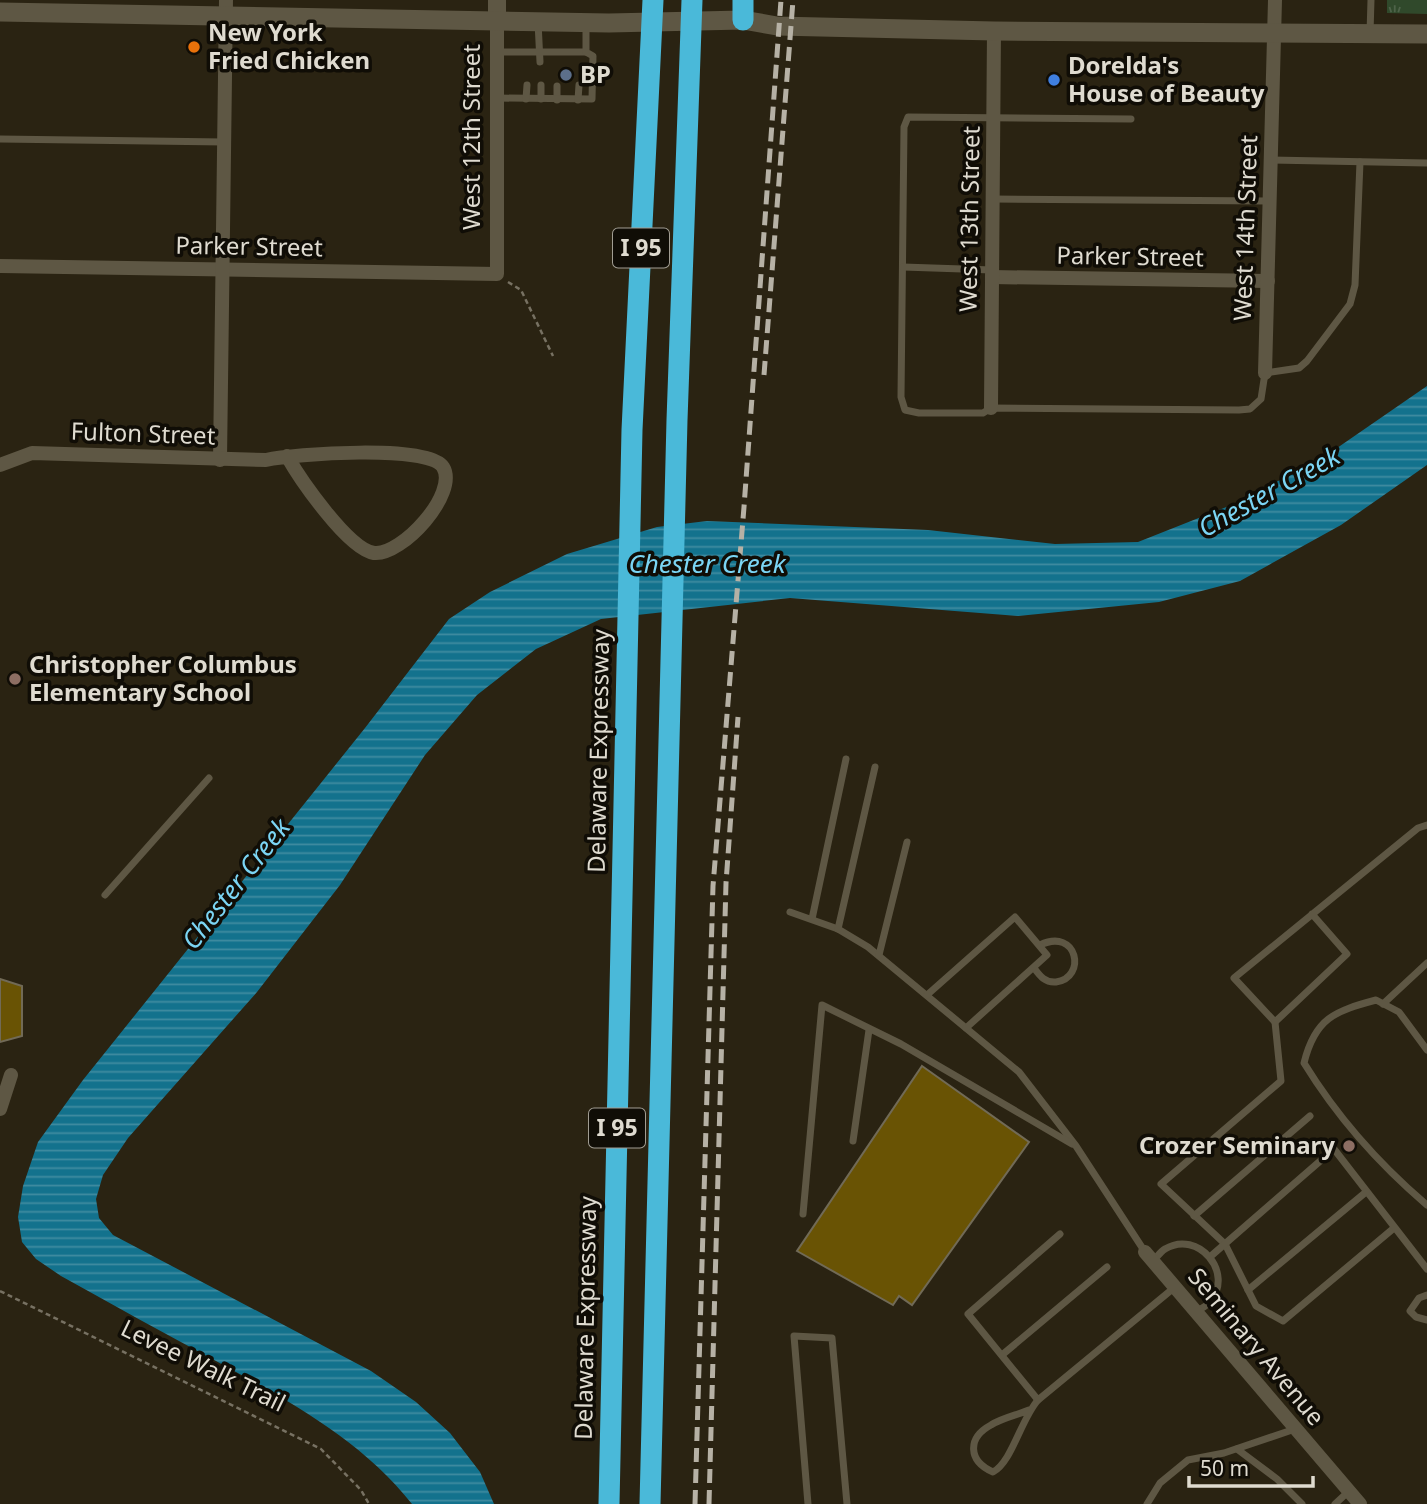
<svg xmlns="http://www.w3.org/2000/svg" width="1427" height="1504" font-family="'Noto Sans',sans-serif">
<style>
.park{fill:url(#park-tufts)}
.water{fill:url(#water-rules)}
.building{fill:#695304;stroke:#716a56;stroke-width:2}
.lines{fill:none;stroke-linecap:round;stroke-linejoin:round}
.path{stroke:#777162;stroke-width:2.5;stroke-dasharray:5 3.5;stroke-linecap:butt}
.service{stroke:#5e5744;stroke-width:7}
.minor{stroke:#5e5744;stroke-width:14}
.tertiary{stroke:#5e5744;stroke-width:18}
.secondary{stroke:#5e5744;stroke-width:19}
.motorway{stroke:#4ab9d9;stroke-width:21}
.rail{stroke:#b6b1a5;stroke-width:5;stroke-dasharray:14 7;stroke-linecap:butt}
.food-dot{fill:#e8710a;stroke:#100d06;stroke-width:2.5}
.service-dot{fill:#5c6f8a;stroke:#100d06;stroke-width:2.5}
.shop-dot{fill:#3f7fe0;stroke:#100d06;stroke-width:2.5}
.education-dot{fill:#8d6e63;stroke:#100d06;stroke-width:2.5}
.labels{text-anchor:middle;stroke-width:7;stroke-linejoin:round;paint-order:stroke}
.shield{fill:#100d06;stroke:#a19d93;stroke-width:2}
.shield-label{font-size:23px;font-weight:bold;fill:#dfdbd0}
.poi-label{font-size:24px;font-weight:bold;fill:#dfdbd0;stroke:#100d06;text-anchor:start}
.street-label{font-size:24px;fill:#dfdbd0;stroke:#100d06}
.water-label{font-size:26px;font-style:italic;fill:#7bd5f4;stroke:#100d06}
</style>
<defs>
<pattern id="park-tufts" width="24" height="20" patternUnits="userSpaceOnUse" patternTransform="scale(1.75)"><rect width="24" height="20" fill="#30492b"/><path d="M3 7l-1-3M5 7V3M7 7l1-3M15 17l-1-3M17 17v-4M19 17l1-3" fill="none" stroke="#4e6349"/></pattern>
<pattern id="water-rules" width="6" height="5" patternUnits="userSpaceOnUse" patternTransform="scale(1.75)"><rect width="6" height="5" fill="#13728d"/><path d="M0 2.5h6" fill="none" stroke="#408ca1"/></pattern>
</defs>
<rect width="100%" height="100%" fill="#2a2312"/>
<path class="park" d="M1387,0H1427V14L1387,13Z"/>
<path class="water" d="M1427,386V465L1341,525L1240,581L1159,602L1018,616L790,598L601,619L536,649L477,695L425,755L340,885L257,992L128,1138L103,1175L96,1199L99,1218L113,1235L371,1371L416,1402L450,1433L480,1472L494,1504H412C361,1439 287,1400 216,1361C164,1333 113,1305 61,1276L36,1259L22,1242L18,1217L23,1186L38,1142L83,1080L365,728L449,619L490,592L567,554L657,527L707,521L928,530L1055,544L1138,542L1234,504L1324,457Z"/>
<g class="building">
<path d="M0,979L22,986V1036L0,1042Z"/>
<path d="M922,1066L1029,1142L912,1305L899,1296L893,1305L797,1251Z"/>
</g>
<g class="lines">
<g class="path">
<path d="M508,282L521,290L553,356"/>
<path d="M0,1291L321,1449L361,1490L369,1504"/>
</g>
<g class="service">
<path d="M538,22L540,62"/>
<path d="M1370,33L1371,0"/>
<path d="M497,52H586"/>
<path d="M557,86V100"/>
<path d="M497,98L592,99L593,56L586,52V25"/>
<path d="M526,99L527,85"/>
<path d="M541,99V85"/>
<path d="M578,100L579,85"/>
<path d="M1131,119L908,117L904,127L901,397L905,410L919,413H983L991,408L1239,410L1250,409L1261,399L1265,373L1299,368L1307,361L1350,304L1355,285L1360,162"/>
<path d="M0,139L224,142"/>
<path d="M1271,160L1427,163"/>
<path d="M993,199L1269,201"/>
<path d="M903,267L992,270"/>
<path d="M105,895L209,778"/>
<path d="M790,912L838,929L868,947L1019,1072L1076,1146L1145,1252"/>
<path d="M1312,914L1347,954L1275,1022L1234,978L1418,828L1427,825"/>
<path d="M812,919L846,759"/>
<path d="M838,929L875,767"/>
<path d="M879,955L907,842"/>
<path d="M1034,968C1040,976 1045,983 1056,982C1087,978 1078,927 1040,945"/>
<path d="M927,995L1015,917L1047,955L966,1028"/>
<path d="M1383,1004L1427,963"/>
<path d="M1275,1022L1281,1081L1161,1184L1225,1244L1256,1306L1283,1321L1394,1228"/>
<path d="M1427,1050L1399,1012L1376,1000C1335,1011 1315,1018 1304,1063C1336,1115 1380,1165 1427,1205"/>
<path d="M853,1141L869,1030"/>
<path d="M803,1214L822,1005L901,1044L1072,1144"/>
<path d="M1194,1216L1310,1116"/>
<path d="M1060,1234L968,1314L1038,1400L1175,1287"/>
<path d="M1211,1256L1334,1149L1427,1269"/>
<path d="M1154,1260C1157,1257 1161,1251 1165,1249C1198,1229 1235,1273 1210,1302C1207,1306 1200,1309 1196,1312"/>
<path d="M1248,1290L1366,1192"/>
<path d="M1427,1295L1419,1298L1410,1311L1416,1317L1427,1320"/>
<path d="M1002,1355L1107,1267"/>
<path d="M1029,1410C1017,1415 1002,1418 991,1425C967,1438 968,1461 993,1472C1012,1462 1021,1419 1038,1400"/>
<path d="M1237,1449L1277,1479L1302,1504"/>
<path d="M808,1504L794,1336L832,1338L847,1504"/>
<path d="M1147,1504L1160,1483L1188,1460L1224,1453L1295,1429"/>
<path d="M1335,1504L1349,1491"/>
</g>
<g class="minor">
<path d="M0,266L497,274V20"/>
<path d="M992,277L1268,281"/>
<path d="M1265,373L1275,0"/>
<path d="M991,408L994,31"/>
<path d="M220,460L226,0"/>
<path d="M0,465L32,453L266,460C294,454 428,444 443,467C459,493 402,556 374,553C348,549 300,479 287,456"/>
<path d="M0,1109L11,1075"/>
<path d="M1145,1252L1360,1504"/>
</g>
<path class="tertiary" d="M497,20V0"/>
<path class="secondary" d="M0,12L609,23L743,20L777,26L994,31L1427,34"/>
<g class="motorway">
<path d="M743,20V0"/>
<path d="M609,1504L632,430L653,0"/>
<path d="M650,1504L677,420L692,0"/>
</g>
<g class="rail">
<path d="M764,375L793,0"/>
<path d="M695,1504L713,886L744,507L781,0"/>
<path d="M709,1504L726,883L738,717"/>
</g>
</g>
<circle class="food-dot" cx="194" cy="47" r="7"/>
<circle class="service-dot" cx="566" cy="75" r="7"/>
<circle class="shop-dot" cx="1054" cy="80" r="7"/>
<g class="education-dot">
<circle cx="15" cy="679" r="7"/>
<circle cx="1349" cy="1146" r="7"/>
</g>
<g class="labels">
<g class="shield">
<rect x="613" y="228.5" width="56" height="39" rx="5"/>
<rect x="589" y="1108.5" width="56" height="39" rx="5"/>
</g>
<g class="shield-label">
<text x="641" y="256">I 95</text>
<text x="617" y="1136">I 95</text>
</g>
<g class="poi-label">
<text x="208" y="41">New York<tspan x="208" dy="28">Fried Chicken</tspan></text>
<text x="1068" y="74">Dorelda's<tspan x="1068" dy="28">House of Beauty</tspan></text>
<text x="580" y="83">BP</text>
<text x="29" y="673">Christopher Columbus<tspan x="29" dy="28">Elementary School</tspan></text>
<text x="1335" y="1154" text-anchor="end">Crozer Seminary</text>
</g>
<g class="street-label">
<text transform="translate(472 137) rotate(-90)" y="8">West 12th Street</text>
<text transform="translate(970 219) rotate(-89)" y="8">West 13th Street</text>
<text transform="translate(1246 228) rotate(-88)" y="8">West 14th Street</text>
<text transform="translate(249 247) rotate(1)" y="8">Parker Street</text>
<text transform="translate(1130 257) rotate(1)" y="8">Parker Street</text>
<text transform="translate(143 434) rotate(2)" y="8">Fulton Street</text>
<text transform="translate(599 751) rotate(-89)" y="8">Delaware Expressway</text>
<text transform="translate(586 1318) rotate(-89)" y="8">Delaware Expressway</text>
<text transform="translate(1256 1347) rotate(50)" y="8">Seminary Avenue</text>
<text transform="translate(203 1366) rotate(26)" y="8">Levee Walk Trail</text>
</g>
<g class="water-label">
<text transform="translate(1269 492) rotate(-29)" y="9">Chester Creek</text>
<text x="707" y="573">Chester Creek</text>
<text transform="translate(236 884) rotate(-52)" y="9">Chester Creek</text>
</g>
</g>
<path d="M1189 1476v10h124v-10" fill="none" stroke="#dfdbd0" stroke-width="3.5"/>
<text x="1200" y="1476" font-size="21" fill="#dfdbd0" stroke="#100d06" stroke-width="5" paint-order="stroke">50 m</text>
</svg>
